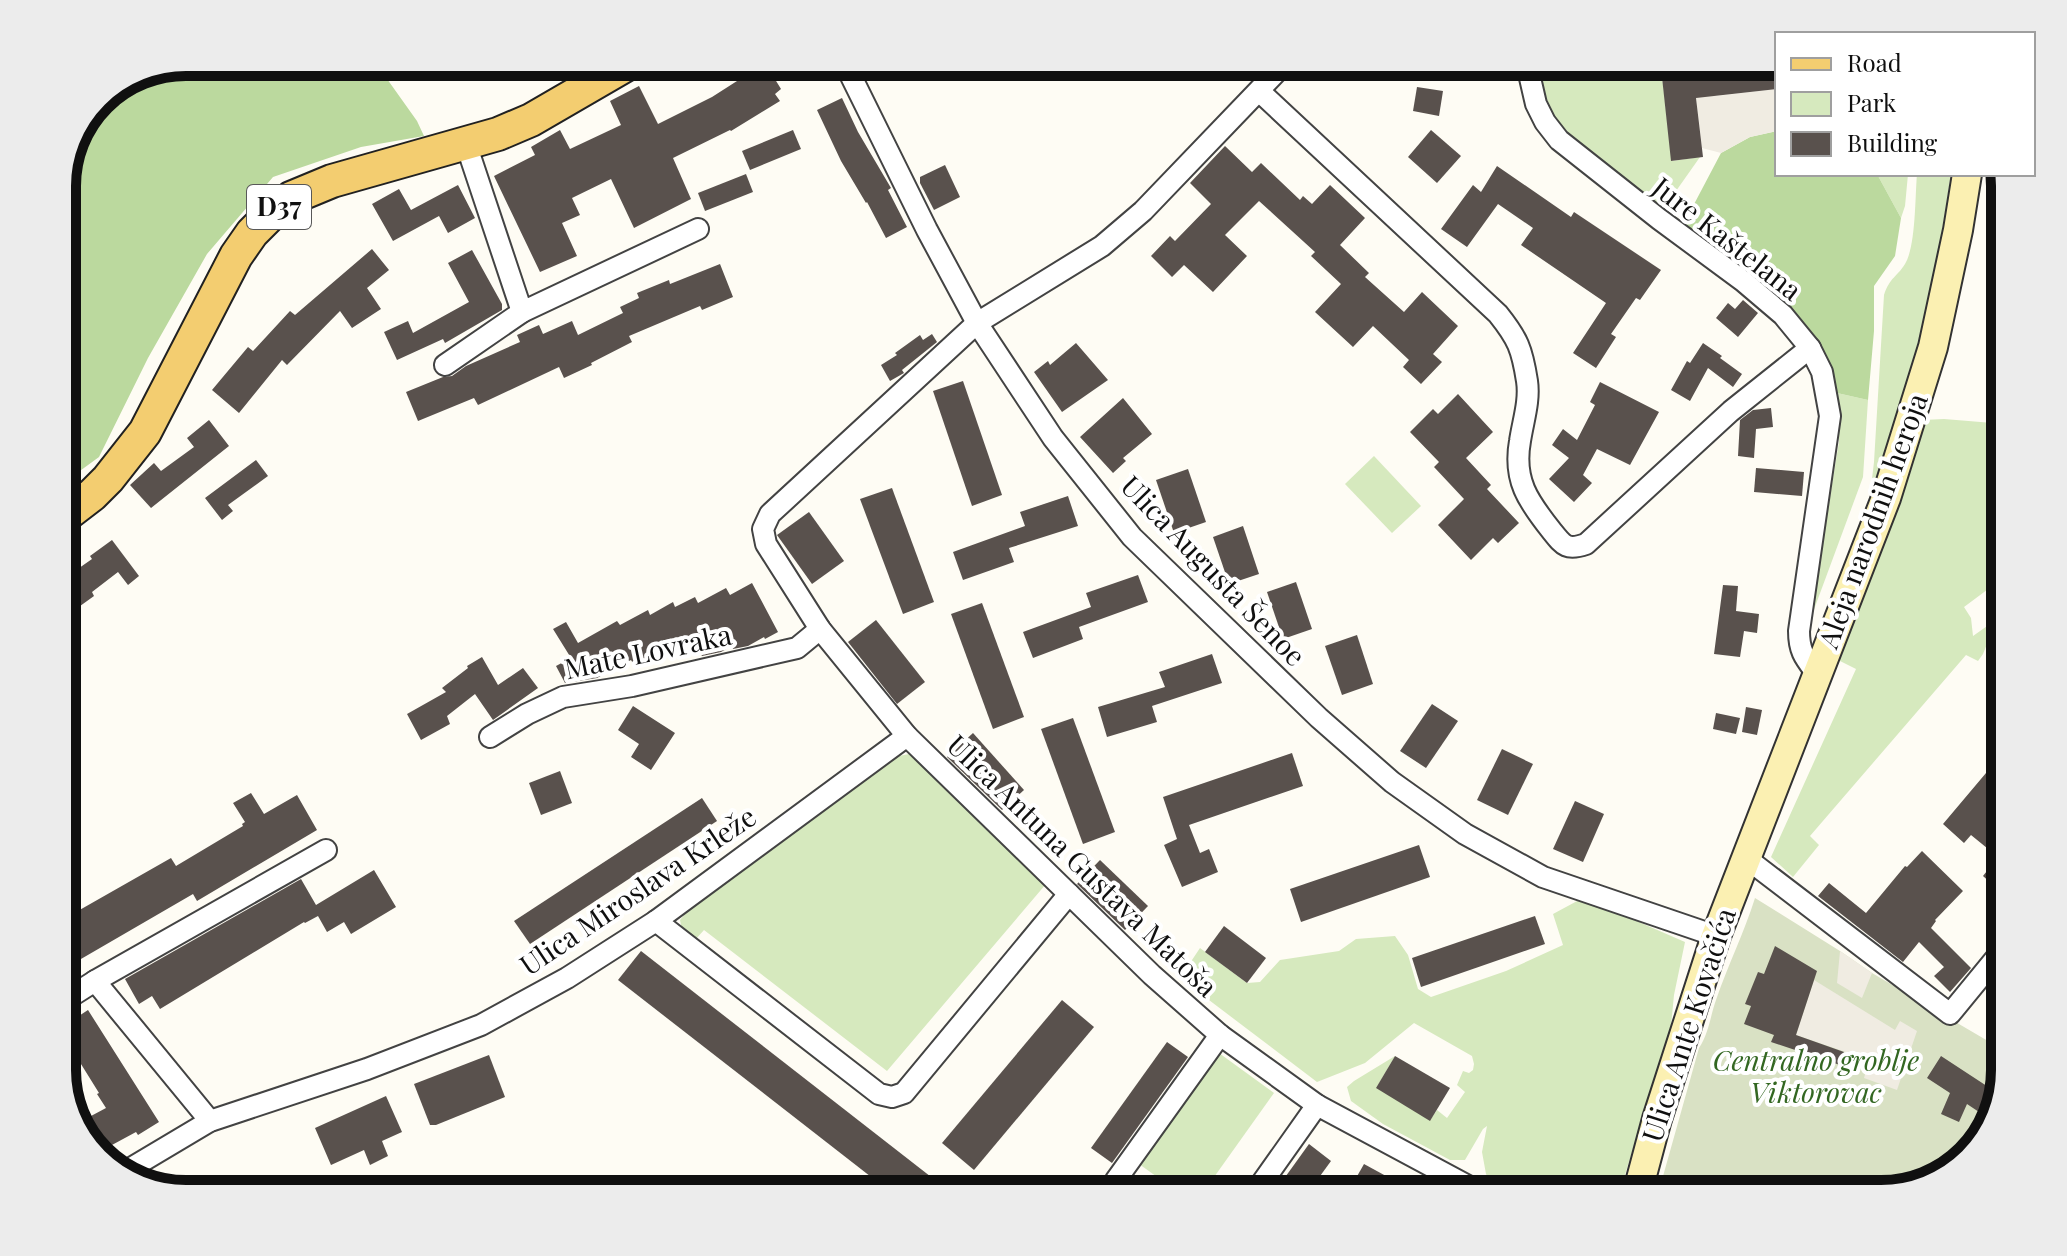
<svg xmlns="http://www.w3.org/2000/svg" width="2067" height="1256" font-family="'Playfair Display',serif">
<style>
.green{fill:#d6e9be}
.forest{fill:#bbd99e}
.cemetery{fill:#d9e1c4}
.plaza{fill:#f0ece2}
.building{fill:#59514d}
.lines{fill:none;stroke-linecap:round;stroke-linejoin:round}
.street-casing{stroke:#434343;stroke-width:24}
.secondary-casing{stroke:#323232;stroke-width:32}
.primary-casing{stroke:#212121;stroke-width:36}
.street{stroke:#fff;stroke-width:20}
.secondary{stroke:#fbf0b2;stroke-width:28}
.primary{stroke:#f3cd70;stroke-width:32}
.labels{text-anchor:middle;stroke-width:8;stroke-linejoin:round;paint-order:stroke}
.shield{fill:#fff;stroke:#585858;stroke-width:2}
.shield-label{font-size:26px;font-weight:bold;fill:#101010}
.street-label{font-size:28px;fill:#101010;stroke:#fff}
.park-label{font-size:28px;font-style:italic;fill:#336722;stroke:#fff}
.rim{fill:none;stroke:#101010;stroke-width:10}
</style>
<rect width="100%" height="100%" fill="#fefcf4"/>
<g class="green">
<path d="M1540,62H1672L1673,66L1661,68L1672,161L1700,157L1676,191L1660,208L1562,130C1548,109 1542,88 1540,62Z"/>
<path d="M1877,174H1908L1905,206L1901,218Z"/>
<path d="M1917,174H1951L1926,332L1900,421L1869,504L1874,462L1884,295C1890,277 1897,277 1905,264C1916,246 1915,196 1917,174Z"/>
<path d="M1837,393L1868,400L1863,477L1809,623L1839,442Z"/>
<path d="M1944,419L2005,424V508L1993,507L1986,571L1999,573V581L1964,607L1971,618L1973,636L1990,624L1993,629L1983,654L1978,661L1966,655L1810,836L1819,845L1793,877L1771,857L1856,669L1836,659L1923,420Z"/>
<path d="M1374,456L1421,506L1392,533L1345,484Z"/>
<path d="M914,753L1046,884L887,1071L704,930L695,940L682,930L680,920L686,913L899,756Z"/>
<path d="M1579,900L1625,916L1685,942L1674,995L1671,1026L1619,1194H1510L1490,1182L1486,1174L1482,1152L1487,1126L1483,1129L1465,1160H1450L1383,1124L1351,1101L1347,1087L1354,1081L1395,1056L1377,1087L1430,1120L1437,1110L1447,1118L1465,1092L1457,1085L1463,1071L1469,1073L1473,1070L1474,1064L1472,1056L1414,1023L1365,1063L1317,1082L1180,978L1200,948L1247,983L1260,982L1280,960L1339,951L1356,939L1395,936L1408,955L1418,989L1431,997L1506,971L1563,945L1553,914Z"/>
<path d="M1219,1053L1274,1093L1202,1194H1181L1139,1164Z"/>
</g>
<g class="forest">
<path d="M186,62H375L417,121L424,136L361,147L273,177L207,254L148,358L99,457L62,484V179L99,98Z"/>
<path d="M1777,131V174H1877L1901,218L1895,256L1874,286V331L1868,400L1837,393L1830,363L1795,314L1682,227L1721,153L1750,137Z"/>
</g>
<path class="cemetery" d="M1755,898L1840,951L1872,973L2005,1051V1070L1988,1132L1943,1177L1881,1194H1658L1699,1048C1709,1033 1710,1017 1716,1000C1728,965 1744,933 1755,898Z"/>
<g class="plaza">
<path d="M1695,89L1716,96L1776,89L1777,131L1750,137L1721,153L1702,148Z"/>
<path d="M1840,951L1872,973L1862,998L1837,983Z"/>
<path d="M1814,980L1895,1030L1900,1021L1917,1031L1897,1090L1864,1078L1869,1060L1796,1035Z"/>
</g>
<g class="building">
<path d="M1441,62H1487L1483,78L1440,68Z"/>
<path d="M1672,62H1777V89L1696,98L1703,157L1671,161L1661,68L1673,66Z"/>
<path d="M765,63L781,89L775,94L780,101L731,131L730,130L673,158L691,199L634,228L611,179L572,198L580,215L562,223L577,256L540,272L494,176L535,155L531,147L560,130L570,149L621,125L610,101L639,86L658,124L712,97Z"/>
<path d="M1417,87L1443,91L1439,116L1413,111Z"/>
<path d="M842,98L858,132L891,188L888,190L907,227L886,238L867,202L866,203L841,161L817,110Z"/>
<path d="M793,130L801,149L750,170L742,151Z"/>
<path d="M1431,130L1461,156L1437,183L1408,157Z"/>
<path d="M1225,146L1252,172L1261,163L1300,200L1303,196L1312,204L1330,185L1365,218L1340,245L1369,273L1365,277L1404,312L1422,292L1458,326L1433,354L1442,362L1421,384L1403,367L1409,360L1373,326L1353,347L1315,312L1341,284L1311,256L1315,252L1259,201L1225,235L1247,256L1213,292L1184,265L1172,277L1151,256L1170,236L1175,241L1211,204L1190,183Z"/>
<path d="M945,165L960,197L934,210L920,183V177Z"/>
<path d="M1497,166L1571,217L1574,212L1661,270L1640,300L1636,298L1611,334L1616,337L1596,368L1573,353L1606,303L1521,245L1533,228L1498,204L1467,247L1441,229L1473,185L1481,192Z"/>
<path d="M746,174L753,192L705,211L698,193Z"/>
<path d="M458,185L475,218L448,233L439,216L393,241L372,204L399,189L411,210Z"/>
<path d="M372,249L389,270L367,288L381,309L352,328L340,311L287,365L282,360L239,413L212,390L248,347L253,351L290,311L295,315Z"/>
<path d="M472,250L502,304V310L445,343L443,339L397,360L384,332L408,321L413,333L469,302L448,263Z"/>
<path d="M720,264L733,297L702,310L700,306L629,336L632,342L591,363L592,365L564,378L559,367L478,405L474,398L418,421L406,392L443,377L452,376L466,366L520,342L517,335L539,325L543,334L572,321L578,335L623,313L620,307L639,298L637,293L669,280L670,284Z"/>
<path d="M1743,300L1758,313L1738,337L1716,318L1728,303L1735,309Z"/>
<path d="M932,334L937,342L902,370L904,373L890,381L881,365L897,355L895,353L920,335L923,340Z"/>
<path d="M1076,343L1108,380L1062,412L1034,372L1048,361L1050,365Z"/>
<path d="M1703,343L1722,356L1720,358L1742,374L1733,387L1708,368L1690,401L1671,390L1687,361L1690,363Z"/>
<path d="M963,381L1002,495L972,506L933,391Z"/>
<path d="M1600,382L1659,412L1630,465L1597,449L1583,475L1592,483L1574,502L1549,479L1569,458L1552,445L1563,429L1577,440L1595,405L1590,402Z"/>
<path d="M1458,394L1493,432L1466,458L1491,485L1487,489L1519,523L1498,543L1493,538L1471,560L1438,525L1464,499L1434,467L1439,462L1410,432L1433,409L1438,414Z"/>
<path d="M1123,398L1152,434L1123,458L1126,461L1113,473L1080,437Z"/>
<path d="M1771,408L1773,427L1756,429L1754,458L1738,456L1740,420L1753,410Z"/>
<path d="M209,420L229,446L151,508L130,485L154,463L161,471L194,447L187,438Z"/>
<path d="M256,460L268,476L228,505L233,511L222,520L205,498Z"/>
<path d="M1756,468L1804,472L1802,496L1754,492Z"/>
<path d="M1188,469L1206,522L1174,533L1156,480Z"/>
<path d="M892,488L934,602L903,614L860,499Z"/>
<path d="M1068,496L1078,526L1009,548L1014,562L963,580L953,552L1025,526L1020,512Z"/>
<path d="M809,512L844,561L812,584L777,535Z"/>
<path d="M1243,526L1259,574L1229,584L1213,537Z"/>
<path d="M112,540L139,576L128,585L118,572L92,592L94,596L69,614L62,604V580L92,559L90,556Z"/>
<path d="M1138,575L1148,602L1079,627L1083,639L1033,658L1023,632L1091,607L1086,593Z"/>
<path d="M1296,582L1312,629L1283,639L1267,592Z"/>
<path d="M752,583L778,632L765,639L764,637L748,646L733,649L732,646L721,652L702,656L691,637L636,668L631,660L597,678L565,683L556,666L571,658L553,629L566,622L578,643L617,621L620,625L648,610L650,615L673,602L675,607L695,597L698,603L726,588L730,595Z"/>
<path d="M1723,585L1738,586L1736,611L1759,614L1757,633L1744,631L1740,657L1714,654Z"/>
<path d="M982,603L1024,717L993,729L951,614Z"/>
<path d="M876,620L925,682L897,704L848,642Z"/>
<path d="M1357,635L1373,684L1342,695L1325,646Z"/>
<path d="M1212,654L1222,683L1152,706L1157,722L1107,737L1098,707L1165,687L1159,672Z"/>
<path d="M482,657L498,685L523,668L538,688L493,720L475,694L447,716L450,724L421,740L407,714L446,692L442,688L468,668L467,666Z"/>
<path d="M1432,704L1458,721L1426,768L1400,751Z"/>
<path d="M633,706L675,733L651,770L631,757L639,744L618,730Z"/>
<path d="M1746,707L1762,710L1757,735L1742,732Z"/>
<path d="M1716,713L1740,718L1736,734L1713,729Z"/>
<path d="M1073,718L1115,832L1083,844L1041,729Z"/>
<path d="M973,733L1024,790L1002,810L947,757Z"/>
<path d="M1502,749L1533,764L1508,815L1477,800Z"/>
<path d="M1292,753L1303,786L1189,825L1200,853L1209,849L1218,872L1182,887L1164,845L1177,839L1163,797Z"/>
<path d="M560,771L572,803L541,815L529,783Z"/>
<path d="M1986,773L2005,789V874L1994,886L1983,876L1998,857L1971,835L1964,843L1943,824Z"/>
<path d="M251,793L264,814L297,795L317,830L197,901L193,894L62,970V920L171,858L176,866L243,826L242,824L245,822L233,803Z"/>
<path d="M702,798L717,821L530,944L514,921Z"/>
<path d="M1575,801L1604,814L1583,862L1553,849Z"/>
<path d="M1419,845L1430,877L1301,922L1290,889Z"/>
<path d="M1922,851L1963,891L1935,920L1936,921L1931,928L1971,968L1950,992L1934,976L1944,967L1919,942L1903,962L1818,896L1829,883L1866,913L1905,866L1907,867Z"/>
<path d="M1100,860L1148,906L1125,930L1077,884Z"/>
<path d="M374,870L396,907L351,934L344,922L327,932L318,916L305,923L304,922L160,1009L152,996L139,1004L125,979L301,879L316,905Z"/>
<path d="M1535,916L1545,944L1421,987L1412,958Z"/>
<path d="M1224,926L1266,958L1247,983L1205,952Z"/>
<path d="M1775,946L1817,971L1796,1035L1844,1052L1840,1065L1771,1042L1774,1035L1744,1024L1751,1006L1745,1004L1758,972L1764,974Z"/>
<path d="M641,951L935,1180L924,1194H893L618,980Z"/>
<path d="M1062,1000L1094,1027L974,1170L942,1143Z"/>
<path d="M88,1010L159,1122L138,1135L136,1132L99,1152L79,1132L76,1124L106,1108L97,1094L99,1093L76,1056L62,1064V1027Z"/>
<path d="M1167,1042L1188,1057L1112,1163L1091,1148Z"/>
<path d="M489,1055L505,1097L436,1125H430L414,1084Z"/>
<path d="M1395,1056L1450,1088L1430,1121L1376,1088Z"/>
<path d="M1941,1056L1999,1094L1991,1120L1967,1104L1959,1122L1941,1114L1950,1093L1927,1078Z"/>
<path d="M386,1096L402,1132L382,1141L388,1156L370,1165L364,1150L331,1165L315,1128Z"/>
<path d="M1309,1144L1331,1161L1307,1194H1273Z"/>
<path d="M1364,1164L1419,1194H1347Z"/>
</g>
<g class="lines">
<defs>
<g id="street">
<path d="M844,62L927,230L977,323L1053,438L1132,537L1319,718L1392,782L1465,834L1543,877L1716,936"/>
<path d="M1286,62L1143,211L1102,246L977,323L770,514L763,529L766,544L820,629L907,736L1152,975L1220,1035L1317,1105L1483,1194"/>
<path d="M1530,62V78L1536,104L1545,122L1559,140L1659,219L1743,281L1783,315L1810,348L1822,372L1830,416L1799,631C1799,652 1805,658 1817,674"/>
<path d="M1259,91L1498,314C1518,339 1522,349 1527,381C1530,401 1523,421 1520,441C1513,480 1528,501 1551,530C1563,545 1566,551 1586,544L1731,411L1810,348"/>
<path d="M466,144L522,312L698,229"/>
<path d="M445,365L522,312"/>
<path d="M490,737L527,714L563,697L632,686L797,648L820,629"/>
<path d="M1746,858L1950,1014L2005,947"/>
<path d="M656,921L879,1094L892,1097L904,1093L1069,894"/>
<path d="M95,981L210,1121"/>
<path d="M62,1002L95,981L326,850"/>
<path d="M121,1174L210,1121L367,1069L481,1025L567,978L656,921L907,736"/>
<path d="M1136,1194L1116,1180L1220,1035"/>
<path d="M1254,1194L1317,1105"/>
</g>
<path id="secondary" d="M1637,1194L1657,1119L1716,936L1886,498L1933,347L1958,230L1967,174"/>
<path id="primary" d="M62,518L92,495L108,479L145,432L236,256L252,233L274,211L291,198L332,181L498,134L531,120L631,62"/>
</defs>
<use href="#street" class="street-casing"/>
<use href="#secondary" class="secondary-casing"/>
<use href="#primary" class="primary-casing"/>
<use href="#street" class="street"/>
<use href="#secondary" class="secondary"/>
<use href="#primary" class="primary"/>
</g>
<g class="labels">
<rect class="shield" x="247" y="185" width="64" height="44" rx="6"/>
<g class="shield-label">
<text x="279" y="216">D37</text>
</g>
<g class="street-label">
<text transform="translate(1727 239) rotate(38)" y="10">Jure Kaštelana</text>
<text transform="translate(1873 521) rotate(-70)" y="10">Aleja narodnih heroja</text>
<text transform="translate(1213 571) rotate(46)" y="10">Ulica Augusta Šenoe</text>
<text transform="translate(648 652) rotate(-12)" y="10">Mate Lovraka</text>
<text transform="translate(1082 866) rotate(44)" y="10">Ulica Antuna Gustava Matoša</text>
<text transform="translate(638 891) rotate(-34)" y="10">Ulica Miroslava Krleže</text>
<text transform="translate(1689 1025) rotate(-72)" y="10">Ulica Ante Kovačića</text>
</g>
<g class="park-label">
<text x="1816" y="1071">Centralno groblje<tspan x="1816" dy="32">Viktorovac</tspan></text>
</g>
</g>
<path d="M0 0H2067V1256H0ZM186 76H1881A110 110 0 0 1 1991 186V1070A110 110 0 0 1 1881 1180H186A110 110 0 0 1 76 1070V186A110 110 0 0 1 186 76Z" fill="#ececec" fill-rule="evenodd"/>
<path class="rim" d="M186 76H1881A110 110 0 0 1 1991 186V1070A110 110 0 0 1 1881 1180H186A110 110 0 0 1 76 1070V186A110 110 0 0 1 186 76Z"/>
<rect x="1775" y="32" width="260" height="144" fill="#ffffff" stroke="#9f9f9f" stroke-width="2"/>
<rect x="1791" y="58" width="40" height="12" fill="#f3cd70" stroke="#9f9f9f" stroke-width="2"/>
<text x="1847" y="72" font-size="24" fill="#101010">Road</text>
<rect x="1791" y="92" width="40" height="24" fill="#d6e9be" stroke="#9f9f9f" stroke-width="2"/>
<text x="1847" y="112" font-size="24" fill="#101010">Park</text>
<rect x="1791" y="132" width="40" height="24" fill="#59514d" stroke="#9f9f9f" stroke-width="2"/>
<text x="1847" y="152" font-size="24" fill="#101010">Building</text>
</svg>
